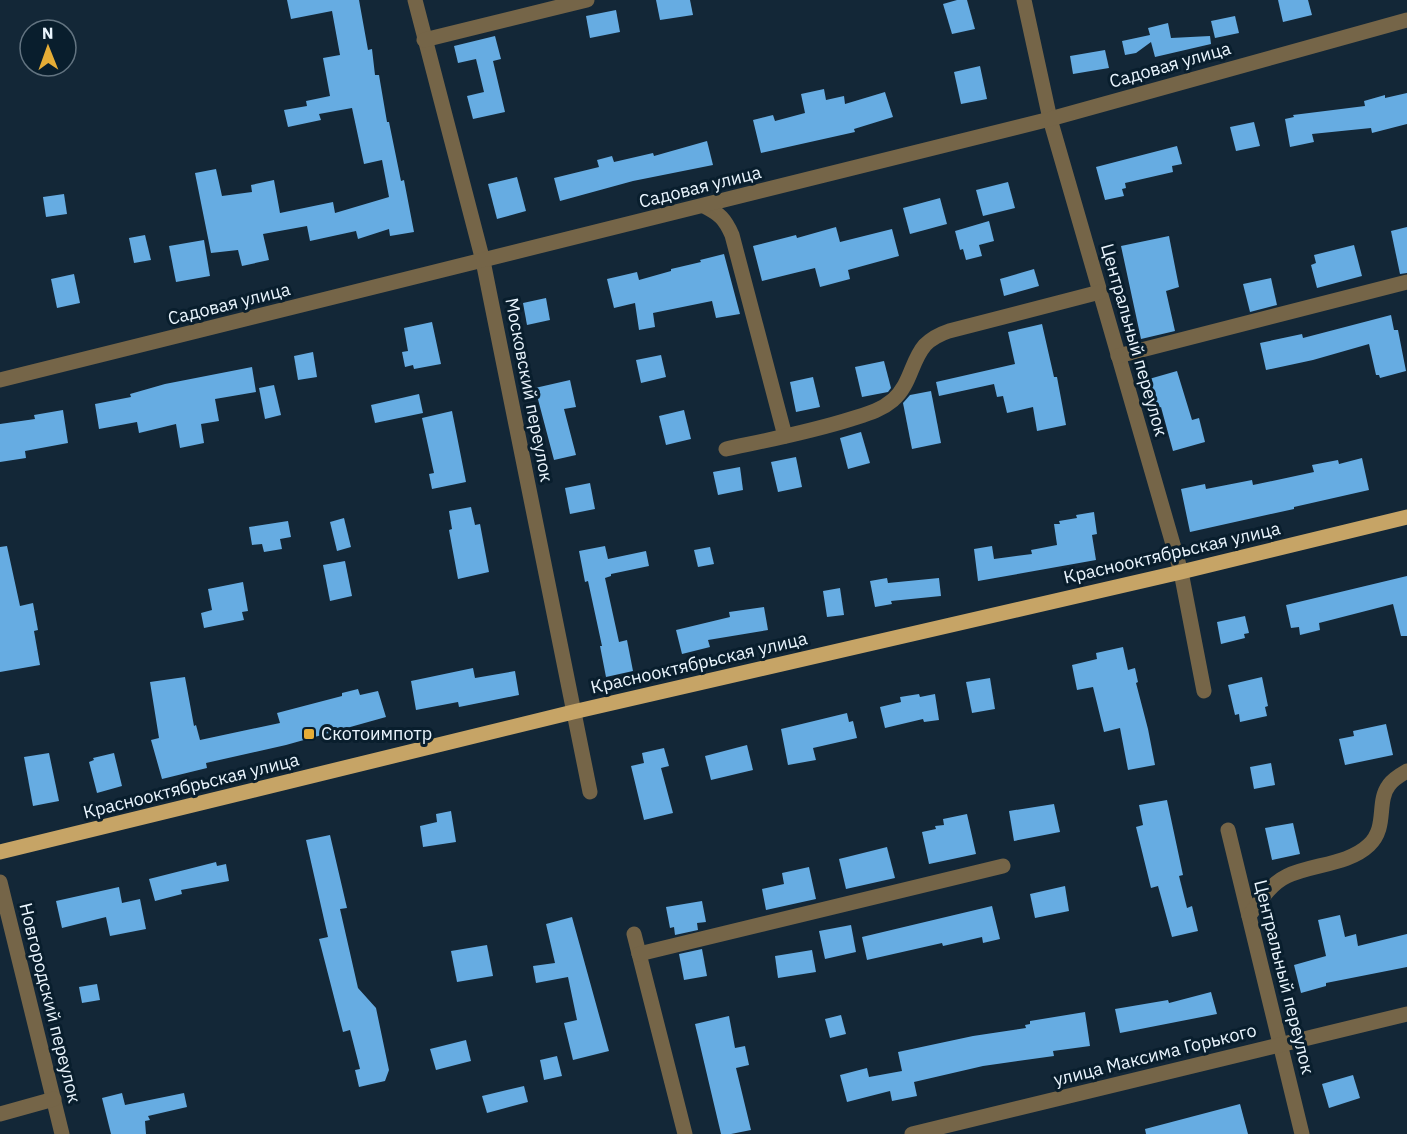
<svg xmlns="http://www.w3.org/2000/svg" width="1407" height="1134" font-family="'IBM Plex Sans',sans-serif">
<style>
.building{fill:#66ace2}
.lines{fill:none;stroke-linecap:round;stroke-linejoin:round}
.minor{stroke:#756548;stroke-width:15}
.major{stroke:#c6a466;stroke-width:15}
.poi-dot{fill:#e6ad36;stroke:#091e2d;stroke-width:2}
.labels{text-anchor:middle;stroke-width:6;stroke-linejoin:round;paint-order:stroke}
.street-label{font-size:18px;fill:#eaf5fe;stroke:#091e2d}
.poi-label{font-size:18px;fill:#eaf5fe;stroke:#091e2d;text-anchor:start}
</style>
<rect width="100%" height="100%" fill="#132737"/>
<g class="building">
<path d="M287,0H359L368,50L372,49L375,75H379L387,122H389L401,181L404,180L414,232L390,236L389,229L358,239L356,231L310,241L307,226L263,234L269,260L242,266L238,250L211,253L195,173L216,169L222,196L252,192L251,185L274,180L280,213L333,202L335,213L389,197L382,160L364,164L352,108L319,114L321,120L288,127L284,110L307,106L306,101L330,96L323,58L340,55L332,11L291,19Z"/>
<path d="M656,0H690L693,15L660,20Z"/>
<path d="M957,0H967L975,29L952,34L943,4Z"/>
<path d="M1278,0H1308L1312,15L1283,22Z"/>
<path d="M616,10L620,32L590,38L586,16Z"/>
<path d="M1235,16L1239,33L1215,38L1211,21Z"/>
<path d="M1168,23L1171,38L1210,36L1211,44L1155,57L1151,42L1136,53L1125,55L1122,41L1150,35L1148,28Z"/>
<path d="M495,36L501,59L493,61L505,112L473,119L467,96L484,92L476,59L458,63L454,46Z"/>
<path d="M1105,50L1109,68L1073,74L1070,56Z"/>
<path d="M980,66L987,99L961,104L954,72Z"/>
<path d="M824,89L826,100L844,96L845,104L885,92L893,117L854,129L855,132L761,153L753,120L773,115L775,121L805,113L801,94Z"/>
<path d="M1407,93V124L1372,133L1371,128L1312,134L1314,142L1290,147L1285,119L1294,117L1293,115L1365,106L1364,101L1385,95V98Z"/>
<path d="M1254,122L1260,146L1236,151L1230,127Z"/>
<path d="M707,141L713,165L633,181L560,201L554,178L599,167L597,160L612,156L614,162L653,153L654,156Z"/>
<path d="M1177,146L1182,164L1172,166L1173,172L1125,183L1126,188L1122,189L1124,196L1105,200L1096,167Z"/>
<path d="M517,177L526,211L497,219L488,184Z"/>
<path d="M1008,182L1015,208L983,216L976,190Z"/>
<path d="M64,194L67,214L46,217L43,197Z"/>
<path d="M940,198L947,224L910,234L903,208Z"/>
<path d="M989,221L994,241L979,245L982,256L966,260L963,249L960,250L955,231Z"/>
<path d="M836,227L840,242L892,229L899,256L848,270L850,279L820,287L815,268L762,281L753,246L796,235L797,238Z"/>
<path d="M1407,227V273L1400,274L1391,231Z"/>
<path d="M145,235L151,260L134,263L129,238Z"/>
<path d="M1169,236L1179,287L1166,291L1175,331L1141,339L1121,246Z"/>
<path d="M204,240L210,276L176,282L169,246Z"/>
<path d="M1354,245L1362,276L1317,288L1311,265L1316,263L1314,255Z"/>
<path d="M724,254L740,314L716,318L712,301L653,313L655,327L639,330L635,303L614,308L607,279L637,272L639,280L671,271V269L701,262L700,260Z"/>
<path d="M1034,269L1039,286L1004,296L1000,279Z"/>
<path d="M74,274L80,303L57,308L51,279Z"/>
<path d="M1271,278L1277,305L1250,312L1243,284Z"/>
<path d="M546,298L550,320L527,325L523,303Z"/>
<path d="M1391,315L1394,330H1398L1406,371L1380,378L1379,375H1376L1369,344L1313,360L1266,370L1260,343L1302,334L1303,338Z"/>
<path d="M432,322L441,364L414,369L413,365L405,367L402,352L408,351L404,328Z"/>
<path d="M1042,324L1054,377H1057L1066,425L1037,431L1033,407L1007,413L1003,396L997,397L994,384L939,396L936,382L1015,364L1008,332Z"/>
<path d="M313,352L317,377L298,380L294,356Z"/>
<path d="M661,355L666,377L641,383L636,360Z"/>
<path d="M884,361L891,388L888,392L862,397L855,367Z"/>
<path d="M252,367L256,392L215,399L219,421L201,424L204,443L180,448L176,424L139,433L137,422L99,429L95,404L131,397L130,394L165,384Z"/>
<path d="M1177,371L1192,420L1199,418L1205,442L1173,451L1161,407L1158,408L1149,379Z"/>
<path d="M813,377L820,407L796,412L790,382Z"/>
<path d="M570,380L576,407L564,409L576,455L554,460L535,388Z"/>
<path d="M274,385L281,415L265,419L259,388Z"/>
<path d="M931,391L941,443L912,449L903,403L910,395Z"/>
<path d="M419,394L423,413L375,423L371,405Z"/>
<path d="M63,410L68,443L25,451L26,458L0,462V424L35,419L34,415Z"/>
<path d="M684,410L691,439L666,445L659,416Z"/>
<path d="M452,411L466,482L432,489L429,474L434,473L422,418Z"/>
<path d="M861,432L870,463L848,469L840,438Z"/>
<path d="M796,457L802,487L778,492L771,462Z"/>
<path d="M1362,458L1369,490L1294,507V509L1190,532L1181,489L1205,484L1206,489L1252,480L1253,485L1314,472L1312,465L1338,460L1339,464Z"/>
<path d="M740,467L743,490L718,495L713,472Z"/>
<path d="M590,483L595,509L570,514L565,488Z"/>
<path d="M471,507L475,525L480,524L489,572L458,579L449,530L452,529L449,511Z"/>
<path d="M1094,512L1097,534L1092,535L1096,560L978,581L974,549L992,546L994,559L1032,554L1031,550L1057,545L1054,524H1060L1059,521L1077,518L1076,515Z"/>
<path d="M344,518L351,547L337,551L330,522Z"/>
<path d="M288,521L291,537L280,539L282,549L264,552L262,544L252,545L249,527Z"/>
<path d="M7,546L20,606L33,603L38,630L34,631L40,665L0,672V547Z"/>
<path d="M605,546L608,559L646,551L649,566L611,574V576L605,578L619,642L627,640L633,671L606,677L600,646H602L588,581L585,582L579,551Z"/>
<path d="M710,547L714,564L698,567L694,550Z"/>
<path d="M345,561L352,596L330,601L323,565Z"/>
<path d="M1407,576V636H1401L1393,604L1319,623L1320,630L1300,635L1299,627L1291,628L1286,605Z"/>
<path d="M887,578L888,583L939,578L941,596L891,601L892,604L875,607L870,581Z"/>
<path d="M243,582L248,611L242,612L244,620L204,628L201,613L212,610L208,589Z"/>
<path d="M840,588L844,615L827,617L823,591Z"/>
<path d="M764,607L768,630L708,640L710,647L682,654L676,630L730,617L729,612Z"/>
<path d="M1245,616L1249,633L1244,634L1245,638L1221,644L1217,622Z"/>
<path d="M1123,647L1128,670L1135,668L1138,682L1136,683L1148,729L1155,765L1128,770L1120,728L1104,732L1093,687L1077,690L1072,665L1097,659L1096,653Z"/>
<path d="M473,668L475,678L515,671L519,695L459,707L458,702L416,710L411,681Z"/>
<path d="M185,677L194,726L196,725L200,740L280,723L277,713L342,696V693L358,689L360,695L378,691L386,717L286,745L206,763L207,768L162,779L151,740L159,738L150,682Z"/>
<path d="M1262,677L1268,706L1265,707L1267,716L1240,722L1239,714L1235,715L1228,685Z"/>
<path d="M990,678L995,709L972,713L966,682Z"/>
<path d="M919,694L920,697L935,694L939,720L924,722L923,719L885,728L880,707L901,702L900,697Z"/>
<path d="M847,713L849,722L853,721L857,738L813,748L816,760L788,765L781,729Z"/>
<path d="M1386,724L1393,755L1345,765L1339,739L1354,736L1353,731Z"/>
<path d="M747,745L753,770L711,780L705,756Z"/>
<path d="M664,748L669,766L661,768L673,813L644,820L631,766L644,763L642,753Z"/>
<path d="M49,753L59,801L33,806L24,757Z"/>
<path d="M114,753L122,786L97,793L89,762L94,760L93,758Z"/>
<path d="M1271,763L1275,785L1254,789L1250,767Z"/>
<path d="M1167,800L1183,875L1179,876L1187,908L1192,906L1198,931L1172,937L1158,886L1151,888L1136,827L1143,825L1139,805Z"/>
<path d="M1054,804L1060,832L1014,841L1009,811Z"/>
<path d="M451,811L456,842L423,847L420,826L437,822L436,814Z"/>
<path d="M967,814L976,854L929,864L922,832L936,829L935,826L944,825L943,819Z"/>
<path d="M1293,823L1300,854L1272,860L1265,828Z"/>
<path d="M330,835L347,908L340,909L358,988L376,1008L389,1070L385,1081L359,1087L355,1070L360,1069L350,1030L343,1032L319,939L328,937L306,840Z"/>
<path d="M887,847L895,878L846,889L839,859Z"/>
<path d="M216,862L217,866L226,864L229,881L181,890L182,894L155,901L149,879Z"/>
<path d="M809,867L816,899L766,910L762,889L784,884L782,873Z"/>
<path d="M1065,886L1069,911L1035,918L1030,894Z"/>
<path d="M119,887L122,903L140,899L146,929L110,936L106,917L62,928L56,901Z"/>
<path d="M702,901L706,922L697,923L698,930L675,935L674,927L670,928L666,907Z"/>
<path d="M992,906L1000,939L983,943L982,937L943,946L942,943L867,960L862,937Z"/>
<path d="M1340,915L1345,937L1356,934L1358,946L1407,934V967L1326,983V986L1301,993L1294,965L1326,956L1318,920Z"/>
<path d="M572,917L609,1051L573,1060L564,1023L577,1020L568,977L536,983L533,966L555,963L546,924Z"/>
<path d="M851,925L856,952L825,959L819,931Z"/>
<path d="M487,945L493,976L457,982L451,951Z"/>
<path d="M702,949L707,976L684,980L679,954Z"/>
<path d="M812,950L816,972L778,978L775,956Z"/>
<path d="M97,984L100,1000L82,1003L79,987Z"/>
<path d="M1211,992L1217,1014L1120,1033L1115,1009L1168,1000L1169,1003Z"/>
<path d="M1085,1012L1090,1046L1053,1051L1054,1056L983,1066L914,1082L917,1096L892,1101L890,1091L847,1102L840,1075L867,1068L869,1077L902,1071L898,1052L973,1036L1026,1028L1025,1025L1030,1024V1021Z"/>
<path d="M841,1015L846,1034L830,1038L825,1019Z"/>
<path d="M729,1016L735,1048L745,1046L749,1065L736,1068L751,1130L731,1134H721L695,1024Z"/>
<path d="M466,1040L471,1061L436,1070L430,1049Z"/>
<path d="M557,1056L562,1076L544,1080L540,1060Z"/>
<path d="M1353,1075L1360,1098L1329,1108L1322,1084Z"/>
<path d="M524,1086L528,1102L487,1113L482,1096Z"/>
<path d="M122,1093L125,1105L184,1093L187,1107L148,1116L150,1120L145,1121L146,1134H111L102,1098Z"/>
<path d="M1240,1104L1248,1134H1146L1145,1129Z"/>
</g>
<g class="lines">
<g class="minor">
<path d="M415,0L483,261L590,792"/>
<path d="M1024,0L1050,119L1181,572L1204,691"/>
<path d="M424,40L587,0"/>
<path d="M704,206C720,214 725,219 732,235L785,436"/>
<path d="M1118,356L1407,282"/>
<path d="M0,380L1050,119L1407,20"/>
<path d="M726,449C768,440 810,432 851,419C867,414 880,411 893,400C911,384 911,361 925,345C932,338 940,334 949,331L1100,292"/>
<path d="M1228,830L1302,1134"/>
<path d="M0,882L62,1134"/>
<path d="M1249,916C1260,901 1270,884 1287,876C1312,864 1348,865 1369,845C1388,827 1376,802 1389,785C1393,779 1400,775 1407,771"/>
<path d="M634,934L685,1134"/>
<path d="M639,954L1003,866"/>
<path d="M0,1114L54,1099"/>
<path d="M912,1134L1407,1014"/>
</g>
<path class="major" d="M0,852L573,712L1181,572L1407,517"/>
</g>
<rect class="poi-dot" x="303" y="728" width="12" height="12" rx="3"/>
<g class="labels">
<g class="street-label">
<text transform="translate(1170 65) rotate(-16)" y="6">Садовая улица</text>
<text transform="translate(700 187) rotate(-14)" y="6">Садовая улица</text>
<text transform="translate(229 304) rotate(-14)" y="6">Садовая улица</text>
<text transform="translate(1134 340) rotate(74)" y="6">Центральный переулок</text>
<text transform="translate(529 390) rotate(79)" y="6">Московский переулок</text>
<text transform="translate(1172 553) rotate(-13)" y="6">Краснооктябрьская улица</text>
<text transform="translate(699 663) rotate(-13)" y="6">Краснооктябрьская улица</text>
<text transform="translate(191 786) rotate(-14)" y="6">Краснооктябрьская улица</text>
<text transform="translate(1284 977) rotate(76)" y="6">Центральный переулок</text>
<text transform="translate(50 1003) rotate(76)" y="6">Новгородский переулок</text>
<text transform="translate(1155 1055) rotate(-14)" y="6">улица Максима Горького</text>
</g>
<g class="poi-label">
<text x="321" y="740">Скотоимпотр</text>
</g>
</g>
<g transform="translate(48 48) rotate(359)"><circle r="28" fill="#091e2d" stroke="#637481" stroke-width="1.5"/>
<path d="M0-4.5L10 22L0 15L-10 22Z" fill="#e6ad36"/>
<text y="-9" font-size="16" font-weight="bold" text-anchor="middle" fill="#eaf5fe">N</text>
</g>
</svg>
